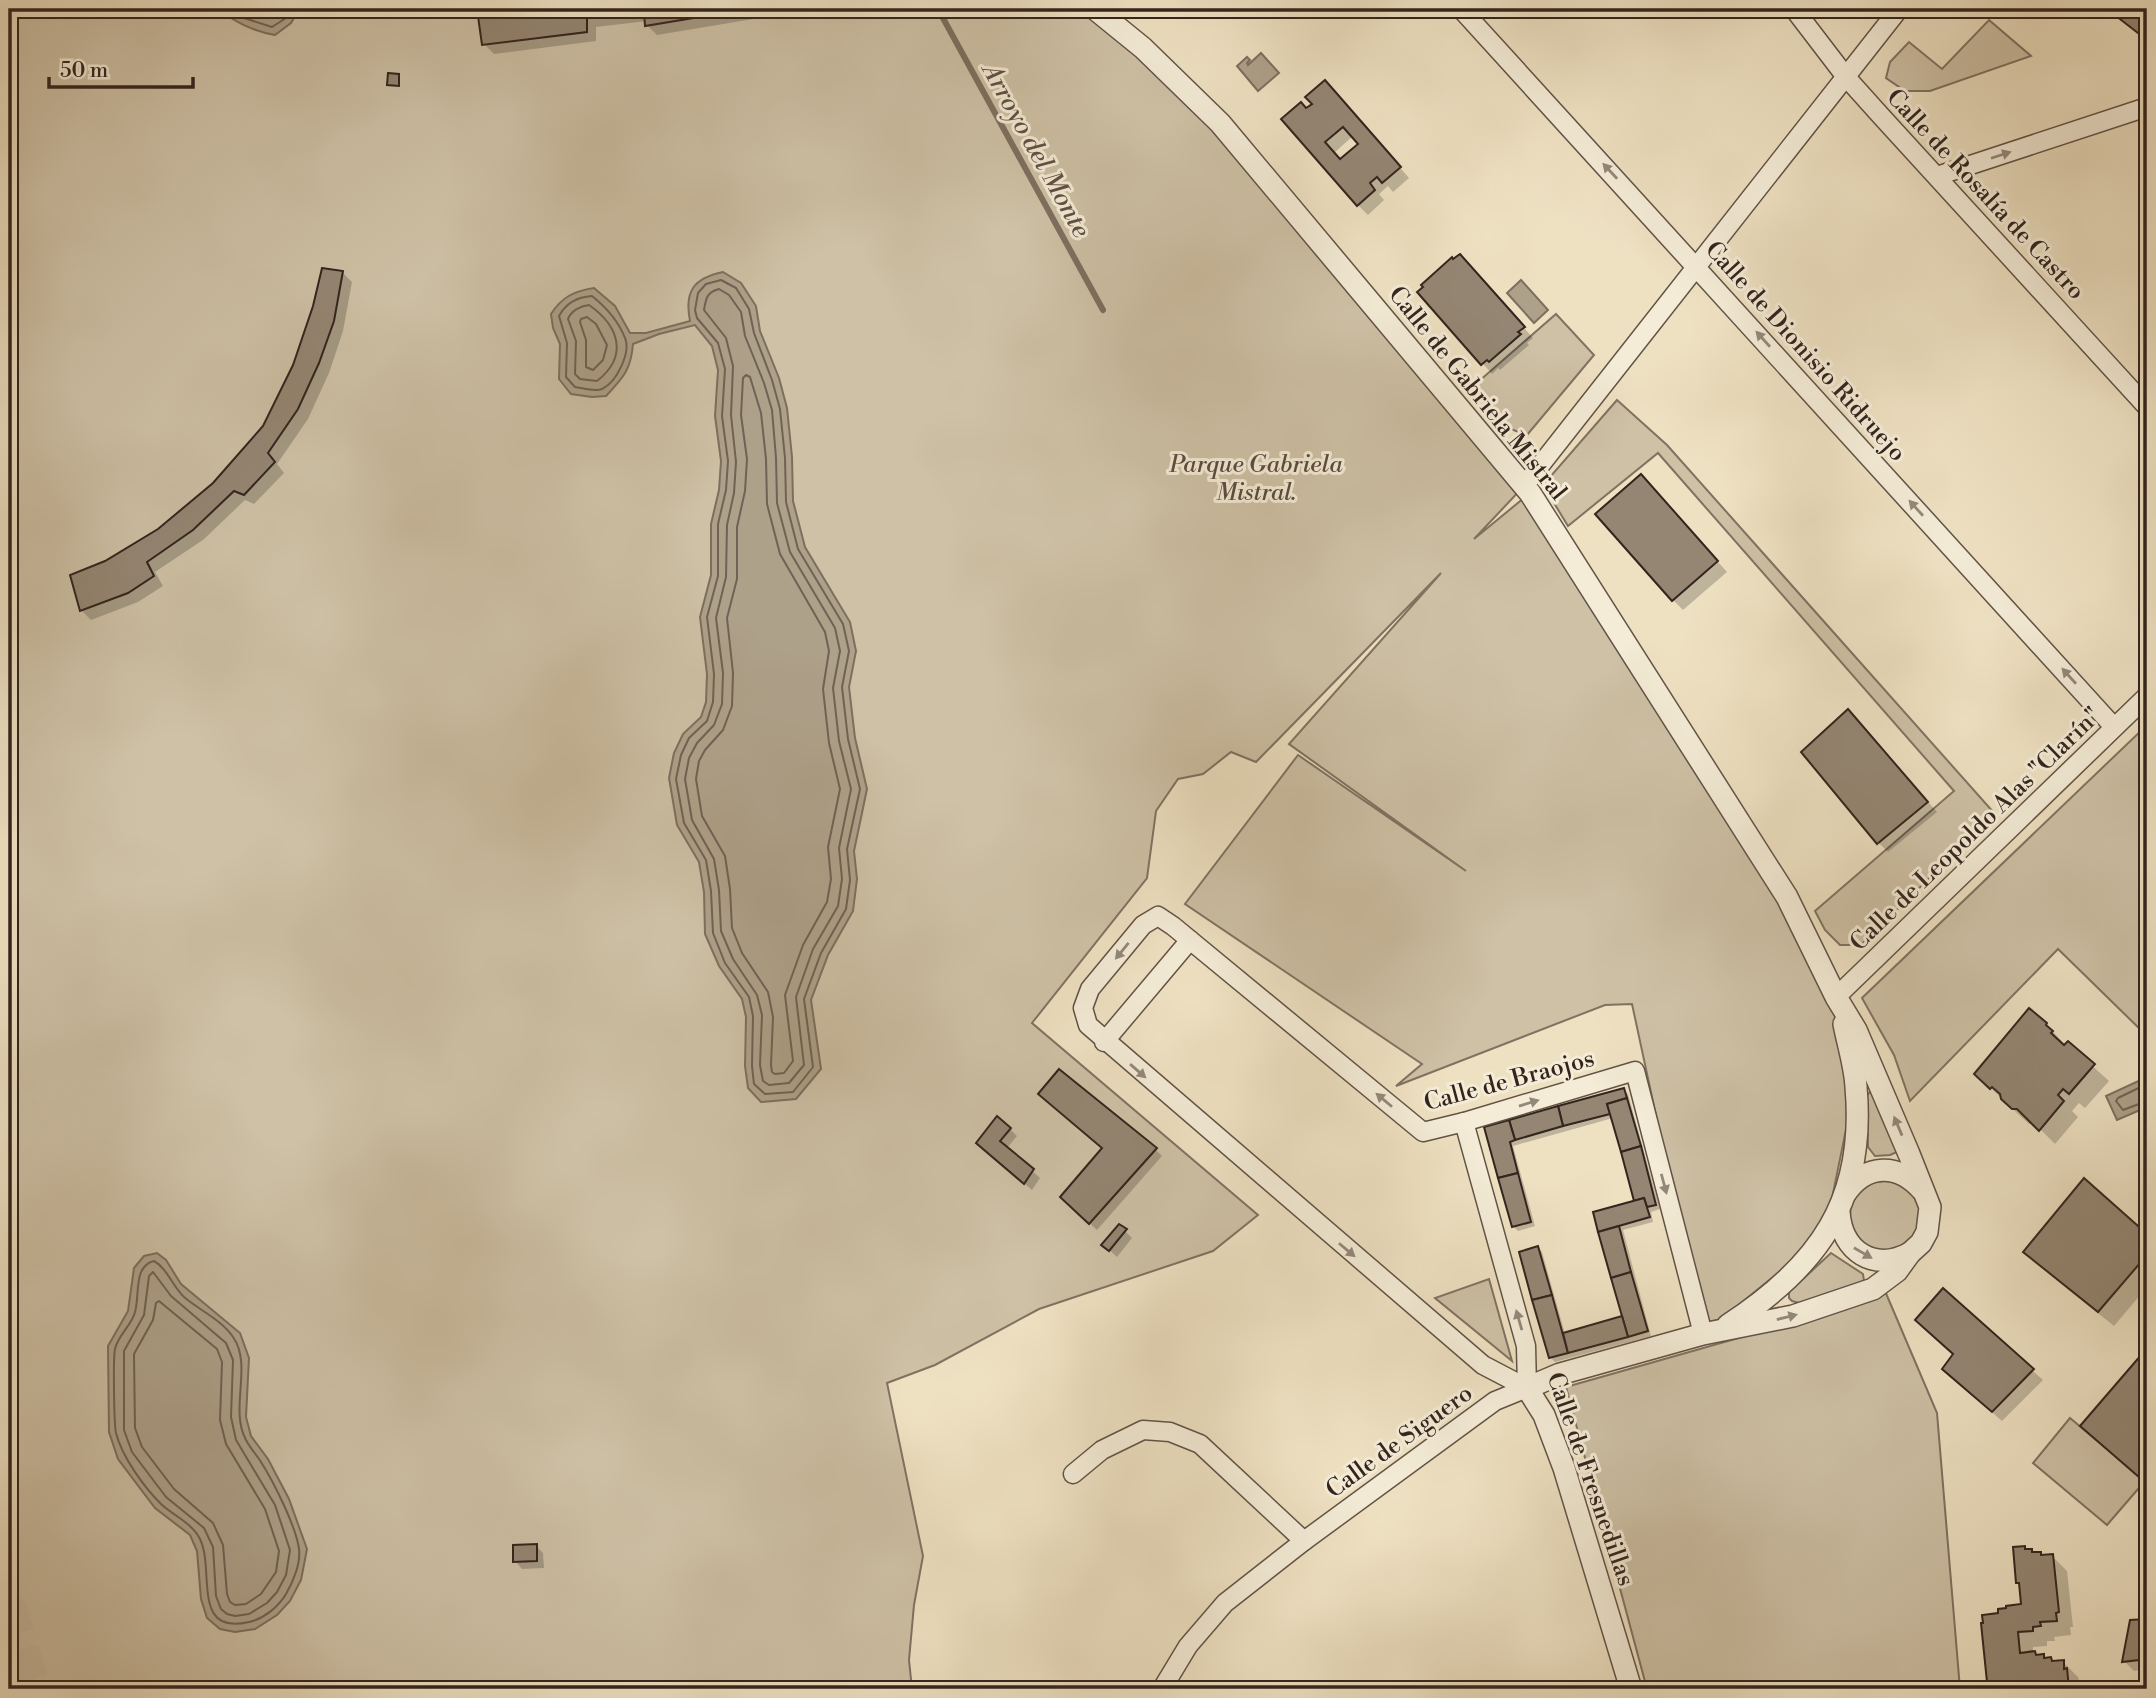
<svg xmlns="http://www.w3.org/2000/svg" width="2156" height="1698" font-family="'Libre Bodoni',serif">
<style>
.green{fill:#cec1a6;stroke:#807262;stroke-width:2}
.water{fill:#aea18a;stroke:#7d6f5f;stroke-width:2}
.shadow{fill:#0003;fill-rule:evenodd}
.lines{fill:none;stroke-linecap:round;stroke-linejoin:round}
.shore{stroke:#706254;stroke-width:2}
.stream{stroke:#7d6f5f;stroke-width:6}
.building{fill:#948673;stroke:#33241e;stroke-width:2;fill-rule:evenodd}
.motorway-tunnel{stroke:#c9bba1;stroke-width:32;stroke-dasharray:32 16;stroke-linecap:butt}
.minor-casing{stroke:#625347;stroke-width:21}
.tertiary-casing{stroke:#625347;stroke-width:24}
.minor{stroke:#f4ecd7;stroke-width:18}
.tertiary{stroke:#f4ecd7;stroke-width:21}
.oneway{fill:#94887a}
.labels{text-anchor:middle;stroke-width:6;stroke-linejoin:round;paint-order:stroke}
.street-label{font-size:24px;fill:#33241e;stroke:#f4ecd7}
.park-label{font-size:24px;font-style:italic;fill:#5a4b40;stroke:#f4ecd7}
.water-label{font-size:26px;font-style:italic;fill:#5e5044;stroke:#f4ecd7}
</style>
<rect width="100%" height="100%" fill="#eee1c2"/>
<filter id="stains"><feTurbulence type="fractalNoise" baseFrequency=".00286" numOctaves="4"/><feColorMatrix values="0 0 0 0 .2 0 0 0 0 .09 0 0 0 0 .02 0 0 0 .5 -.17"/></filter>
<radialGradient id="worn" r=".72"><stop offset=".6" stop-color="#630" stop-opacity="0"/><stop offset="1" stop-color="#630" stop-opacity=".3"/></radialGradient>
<g class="green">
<path d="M9,9H1101L1143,48L1524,486L1474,539L1530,493L1836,997L1850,1110L1828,1218L1794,1260L1703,1334L1632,1004L1605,1005L1396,1086L1422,1064L1185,904L1298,755L1466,871L1289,744L1441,573L1256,762L1231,752L1203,774L1178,779L1156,811L1147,878L1032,1023L1258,1215L1213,1251L1039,1309L935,1365L887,1383L923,1556L914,1605L909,1660L912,1689H9Z"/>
<path d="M1989,20L2031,56L1930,91H1905L1886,78L1890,62L1909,42L1942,69Z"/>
<path d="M1556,314L1594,355L1527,435L1505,427L1471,388Z"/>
<path d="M1617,400L1667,445L1995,814L1861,945H1840L1825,930L1815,911L1954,791L1658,453L1568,526L1543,485Z"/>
<path d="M2147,725V1036L2058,949L1910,1101L1894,1055L1862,998Z"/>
<path d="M1870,1092L1874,1093L1897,1152L1890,1155L1875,1156L1868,1147L1867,1102V1095Z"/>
<circle cx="1885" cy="1216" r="35"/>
<path d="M1831,1253L1863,1274L1864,1281L1803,1304L1792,1301L1789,1298V1292Z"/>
<path d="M1489,1279L1512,1361L1435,1298Z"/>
<path d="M1885,1291L1937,1413L1960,1689H1647L1566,1387L1742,1337Z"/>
<path d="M2070,1418L2145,1481L2107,1525L2033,1463Z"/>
</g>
<g class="water">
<path d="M217,9H299L291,23L275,35C252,31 236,22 217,9Z"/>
<path d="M1261,53L1279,73L1258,91L1237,66L1247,57L1250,60L1247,63L1248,65Z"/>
<path d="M723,272L741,283L756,306L760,331L779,378L787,408L792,457L793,501L805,547L850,622L856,651L849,687L855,738L867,789L854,851L857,879L853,911L828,955L811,1000L821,1069L796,1099L761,1102L748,1088L745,1066L746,1017L742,999L719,966L705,934L704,892L699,862L677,825L669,778L674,753L683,734L701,717L706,702L707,674L700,617L711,575V524L719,490L721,461L715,416L718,370L712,346L695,325L659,334L633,344C631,370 623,378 606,396L592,397L571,394L559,379L560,344L553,328L551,314C562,297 574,291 594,288L615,306L630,333H646L690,321C684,291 694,278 723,272Z"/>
<path d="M1521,280L1548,310L1534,323L1507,293Z"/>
<path d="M2147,1077V1107L2117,1120L2106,1096Z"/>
<path d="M157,1253L166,1260L181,1284L240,1333L249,1358L246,1417L251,1436L268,1459L289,1499L307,1549L301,1580L290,1601L277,1615L255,1629L235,1632L220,1629L207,1618L201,1599L197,1551L190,1535L155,1508L118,1459L109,1432L108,1346L128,1311L134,1268L144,1256Z"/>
</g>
<g class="shadow">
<path d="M479,9H764L766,17L657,35L647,25V21L596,27V41L494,54L484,44Z"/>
<path d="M1853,9H1878L1866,14Z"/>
<path d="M1335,92L1409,178L1393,192L1388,186L1379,194L1384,200L1368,215L1358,205L1306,110ZM1353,136L1360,144L1341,161L1334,153Z"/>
<path d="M1470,266L1533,338L1527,343L1529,345L1500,370L1498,368L1492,374L1419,292Z"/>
<path d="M342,272L352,282L343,331L329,373L308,419L277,464L284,473L254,504L245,500L203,540L155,572L163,586L138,602L91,620L81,610L105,563L159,530L214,484L265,427Z"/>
<path d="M1650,486L1727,572L1683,610L1673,600Z"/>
<path d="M1858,722L1937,812L1888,852L1879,843Z"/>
<path d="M2046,1024L2066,1046L2068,1044L2109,1081L2085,1108L2079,1103L2072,1111L2078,1117L2055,1144L2034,1123L2029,1124L2018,1114L1976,1074Z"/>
<path d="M1624,1090L1628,1094L1660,1209L1651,1212L1653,1222L1623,1230L1651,1336L1555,1362L1550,1357L1538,1248L1542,1252L1565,1334L1624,1317L1595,1213L1636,1202L1613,1118L1513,1146L1535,1226L1518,1231L1513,1226L1486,1128Z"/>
<path d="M1010,1129L1017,1136L1007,1148L1040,1178L1032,1190L986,1150Z"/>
<path d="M1155,1149L1162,1156L1097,1230L1069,1204Z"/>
<path d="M2084,1181L2147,1236V1287L2114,1326L2040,1266L2025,1251Z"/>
<path d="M1125,1231L1132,1238L1117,1257L1104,1245Z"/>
<path d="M1943,1291L2043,1380L2002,1421L1954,1379L1955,1354Z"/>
<path d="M2142,1356L2147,1360V1484L2082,1426Z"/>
<path d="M536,1546L543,1553L544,1568L522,1569L515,1561Z"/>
<path d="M2024,1548L2044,1557L2052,1556L2067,1571L2073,1627H2070L2071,1635L2054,1637L2055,1641H2047V1646L2033,1647V1653L2047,1660L2051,1659L2054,1663L2063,1662L2078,1677L2082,1689H1997L1988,1681L2000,1615L2023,1605L2021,1586L2018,1583Z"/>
<path d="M2147,1620V1669L2134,1671L2124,1661L2131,1622Z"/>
</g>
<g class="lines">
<g class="shore">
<path d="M230,9L244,18L272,27L286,18L291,9"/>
<path d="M721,280L736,288L749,309L754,333L772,380L780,409L785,458L786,502L798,549L843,624L849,651L842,687L848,739L860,789L847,849L850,880L846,909L821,953L804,999L813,1067L793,1092L765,1094L754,1084L752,1066L753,1016L749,997L725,963L713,933L711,891L706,860L684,823L676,779L681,755L689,738L707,721L713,702L714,674L707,617L718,576V524L726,490L728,461L722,416L725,369L718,343L697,318L695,310L698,293L706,284Z"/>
<path d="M719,289L729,295L741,312L745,336L764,383L772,410L776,458L777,503L790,552L835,628L840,651L833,688L839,741L851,789L839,848L842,879L838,906L813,949L796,997L804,1065L789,1083L769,1085L763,1081L760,1065L762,1015L757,995L733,959L721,931L719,890L714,859L692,820L685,779L689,758L697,743L714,725L722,704L723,673L716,618L726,577L727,525L734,493L736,462L731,415L733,366L726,338L704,310C706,298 707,292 719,289Z"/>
<path d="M592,296C607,308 618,320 625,338C631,352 617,382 602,389C595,392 583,388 575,387L566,377L567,343L559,316C566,303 577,297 592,296Z"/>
<path d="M589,305C619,326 629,356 597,381L580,379L575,374L576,341L568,319C571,311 580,306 589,305Z"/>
<path d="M587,317L596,324L607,345L603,360L593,370L586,367V340L580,322L581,319Z"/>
<path d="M746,375L750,377L761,413L766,459L767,504L780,554L825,632L829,651L823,689L829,743L840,789L828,847L831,879L827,902L803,945L785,995L793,1061L784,1073L775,1074L772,1072L771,1065L773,1017L768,992L742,953L732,928L730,889L725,856L702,816L696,779L699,761L705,750L723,730L732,706L733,673L727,618L737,579V527L745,491L747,459L741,415L743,378Z"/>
<path d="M2147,1084L2118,1098L2116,1101L2123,1110L2147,1101"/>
<path d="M154,1261C167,1268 173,1287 184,1297C199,1310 222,1320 233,1337C253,1365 229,1409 246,1440C250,1448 256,1454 261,1462C273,1481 296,1526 299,1549C301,1563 293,1582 286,1594C279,1606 264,1619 249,1622C191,1636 215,1570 200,1539C192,1523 174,1516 161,1504C144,1487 122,1457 116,1433C114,1424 113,1358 115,1349C118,1335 132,1325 135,1312C140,1295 133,1266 154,1261Z"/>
<path d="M153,1272L171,1296L226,1343L233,1360L231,1417L236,1440L275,1505L290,1550L286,1575L277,1592L267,1603L249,1614L235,1616L227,1614L221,1609L216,1596L213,1547L204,1528L166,1497L132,1452L124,1430V1351L144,1315L149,1276Z"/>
<path d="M159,1301L217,1349L222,1362L220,1420L226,1444L265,1509L279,1551L276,1572L261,1594L246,1604L235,1605L230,1602L227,1594L223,1545L213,1523L174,1489L142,1447L135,1428L134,1354L153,1320L156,1303Z"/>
</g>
<path class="stream" d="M938,9L1103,310"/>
</g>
<g class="building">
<path d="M477,9H748L645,26L644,11L587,17V32L482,45Z"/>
<path d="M2107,9H2147V40Z"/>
<path d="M388,73L399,74V86L387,85Z"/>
<path d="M1325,80L1401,167L1382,183L1377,177L1370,183L1375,190L1357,206L1281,119L1301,102L1306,108L1312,104L1305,97ZM1343,127L1358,144L1340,159L1325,142Z"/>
<path d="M1460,254L1525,327L1518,332L1521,334L1489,362L1487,360L1481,365L1417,292L1423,287L1421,285L1452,257L1453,259Z"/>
<path d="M322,268L343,271L334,321L319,363L298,409L268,453L275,462L244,495L234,491L193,530L147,562L154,576L128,593L80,611L70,575L105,561L158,529L213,483L263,426L293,365L313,306Z"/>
<path d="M1641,474L1718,561L1672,601L1595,514Z"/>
<path d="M1848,709L1928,802L1877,844L1801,752Z"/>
<path d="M2029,1008L2047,1023L2046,1025L2053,1031L2051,1033L2064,1045L2068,1041L2095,1064L2069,1094L2063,1089L2058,1095L2064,1101L2039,1131L2017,1109H2012L2001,1099L2000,1094L1992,1087L1990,1089L1974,1074Z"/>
<path d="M1059,1069L1157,1148L1089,1224L1060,1197L1102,1148L1038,1094Z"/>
<path d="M1624,1088L1627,1098L1607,1104L1610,1114L1563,1126L1558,1106Z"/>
<path d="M1627,1098L1641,1146L1621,1152L1607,1104Z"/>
<path d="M1558,1106L1563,1126L1515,1140L1509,1120Z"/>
<path d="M997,1116L1011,1128L1000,1141L1034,1169L1024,1184L976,1143Z"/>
<path d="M1509,1120L1515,1140L1510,1142L1518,1173L1498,1178L1484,1127Z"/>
<path d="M1641,1146L1656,1205L1647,1207L1644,1198L1634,1201L1621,1152Z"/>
<path d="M1518,1173L1531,1222L1512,1227L1498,1178Z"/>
<path d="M2084,1178L2147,1234V1255L2098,1312L2023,1252Z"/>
<path d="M1644,1198L1650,1217L1598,1232L1593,1212Z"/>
<path d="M1119,1224L1127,1229L1109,1251L1101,1245Z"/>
<path d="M1619,1226L1631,1272L1611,1278L1598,1232Z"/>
<path d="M1538,1246L1552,1295L1532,1300L1519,1252Z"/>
<path d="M1631,1272L1648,1331L1628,1337L1611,1278Z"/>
<path d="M1943,1288L2034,1369L1992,1412L1942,1369L1953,1354L1915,1320Z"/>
<path d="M1552,1295L1568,1353L1549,1358L1532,1300Z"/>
<path d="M1622,1316L1628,1337L1568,1353L1563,1333Z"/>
<path d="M2142,1354L2147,1358V1484L2080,1426Z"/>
<path d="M537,1544V1561L513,1562V1545Z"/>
<path d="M2025,1546V1549H2032V1552H2041V1555L2053,1554L2059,1612L2056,1613L2057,1621L2040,1622L2041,1626L2033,1627V1631L2018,1632L2020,1653L2035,1651L2036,1655L2044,1654V1658L2051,1657L2052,1661L2064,1660V1669L2067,1668L2069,1689H2014V1687H2007V1684L1999,1685L1998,1681L1987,1682L1981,1623H1983L1982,1615L1998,1613V1609L2006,1608V1606L2021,1604L2019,1583H2016L2013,1547Z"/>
<path d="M2147,1619V1659L2122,1662L2130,1620Z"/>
</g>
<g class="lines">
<path class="motorway-tunnel" d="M9,1603L35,1689"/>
<defs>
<g id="minor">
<path d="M1461,9L2114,727"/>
<path d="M1794,9L1846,77L1881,116L2147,407"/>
<path d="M1937,176L2147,107"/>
<path d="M1524,486L1899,9"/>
<path d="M1836,997L2147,696"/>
<path d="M1104,1042L1190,940"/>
<path d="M1464,1122L1526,1346L1527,1388"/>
<path d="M1527,1388L1483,1365L1088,1025L1083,1008L1090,989L1143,925L1158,916L1173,926L1423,1132L1464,1122L1635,1071L1703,1334"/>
<path d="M1073,1474L1102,1450L1143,1430L1170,1432L1200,1444L1304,1541"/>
<path d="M1162,1689L1188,1646L1225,1603L1304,1541L1495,1401L1527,1388"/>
</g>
<g id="tertiary">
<path d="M1095,9L1143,48L1220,123L1530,493L1787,897L1836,997L1856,1030L1909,1154L1930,1207L1927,1232L1921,1243L1910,1253L1897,1271L1873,1289L1793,1316L1703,1334L1560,1374L1527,1388L1544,1415L1564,1468L1631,1689"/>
<path d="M1845,1194C1866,1163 1898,1163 1922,1190"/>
<path d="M1839,1212C1842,1252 1874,1272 1910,1253"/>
<path d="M1728,1325C1819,1266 1866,1200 1856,1087C1855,1066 1848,1045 1844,1024"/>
</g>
</defs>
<use href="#minor" class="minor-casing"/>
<use href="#tertiary" class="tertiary-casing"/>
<use href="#minor" class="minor"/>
<use href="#tertiary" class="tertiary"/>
</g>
<defs><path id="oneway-solid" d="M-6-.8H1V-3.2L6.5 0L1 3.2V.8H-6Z" transform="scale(1.75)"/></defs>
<g class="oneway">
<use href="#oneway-solid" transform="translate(2001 155) rotate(-18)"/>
<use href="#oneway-solid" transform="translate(1610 171) rotate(-133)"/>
<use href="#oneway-solid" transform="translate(1763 339) rotate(-132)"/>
<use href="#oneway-solid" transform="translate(1916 508) rotate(-132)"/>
<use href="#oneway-solid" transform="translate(2069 676) rotate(-132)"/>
<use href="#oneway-solid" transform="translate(1122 951) rotate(129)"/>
<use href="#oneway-solid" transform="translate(1138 1071) rotate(41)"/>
<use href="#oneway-solid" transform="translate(1384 1100) rotate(-140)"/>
<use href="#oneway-solid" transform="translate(1529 1103) rotate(-17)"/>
<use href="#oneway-solid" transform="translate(1898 1126) rotate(-113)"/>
<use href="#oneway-solid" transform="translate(1664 1184) rotate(75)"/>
<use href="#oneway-solid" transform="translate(1347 1250) rotate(40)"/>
<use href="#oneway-solid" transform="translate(1863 1253) rotate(30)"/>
<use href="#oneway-solid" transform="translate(1787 1317) rotate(-14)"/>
<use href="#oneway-solid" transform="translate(1519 1320) rotate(-106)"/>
</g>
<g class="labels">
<g class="street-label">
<text transform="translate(1986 194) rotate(47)" y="8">Calle de Rosalía de Castro</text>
<text transform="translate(1806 351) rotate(48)" y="8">Calle de Dionisio Ridruejo</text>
<text transform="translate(1478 393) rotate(51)" y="8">Calle de Gabriela Mistral</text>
<text transform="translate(1975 829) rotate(-44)" y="8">Calle de Leopoldo Alas "Clarín"</text>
<text transform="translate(1509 1080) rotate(-15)" y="8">Calle de Braojos</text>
<text transform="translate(1399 1441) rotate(-36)" y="8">Calle de Siguero</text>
<text transform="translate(1591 1479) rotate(71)" y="8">Calle de Fresnedillas</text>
</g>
<g class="park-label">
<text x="1256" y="472">Parque Gabriela<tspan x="1256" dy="28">Mistral.</tspan></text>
</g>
<g class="water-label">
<text transform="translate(1037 150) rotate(61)" y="9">Arroyo del Monte</text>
</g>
</g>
<rect width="2156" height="1698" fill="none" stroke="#eee1c2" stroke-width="35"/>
<rect x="10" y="10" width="2135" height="1677" fill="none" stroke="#33241e" stroke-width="3.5"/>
<rect x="18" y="18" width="2121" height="1663" fill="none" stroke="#33241e" stroke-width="2"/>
<path d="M49 77v10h144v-10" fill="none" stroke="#33241e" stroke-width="3.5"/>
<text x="60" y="77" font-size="21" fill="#33241e" stroke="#f4ecd7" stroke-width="5" paint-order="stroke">50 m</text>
<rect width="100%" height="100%" filter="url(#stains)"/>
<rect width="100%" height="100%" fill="url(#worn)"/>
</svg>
